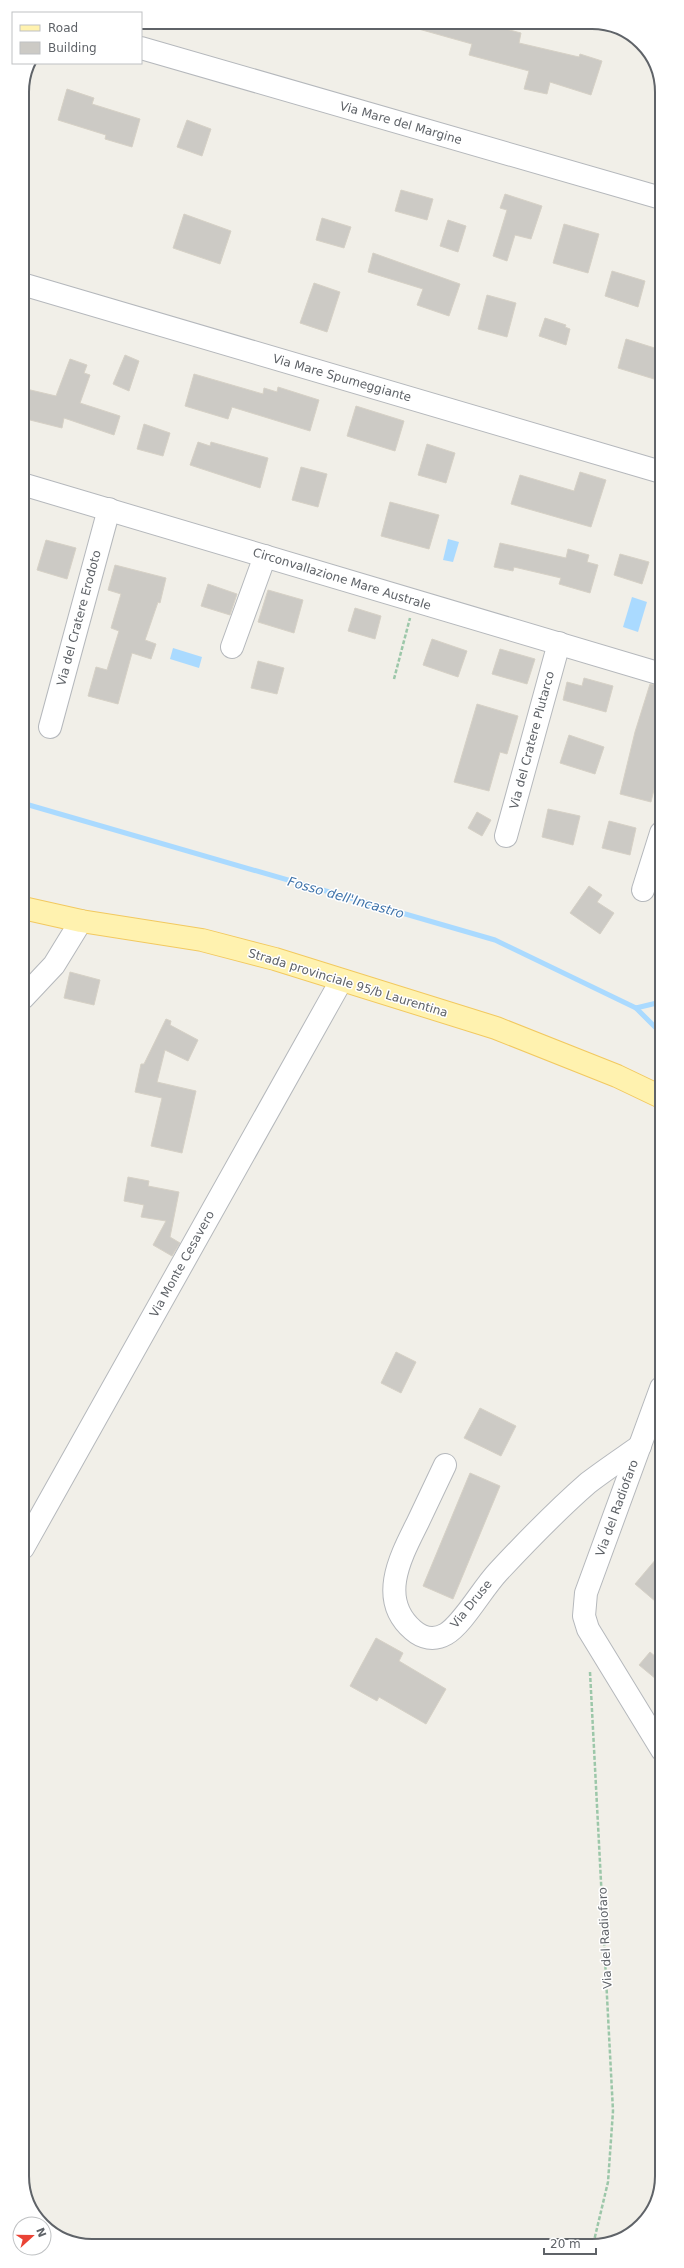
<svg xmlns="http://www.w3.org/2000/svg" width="684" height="2268" font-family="'DejaVu Sans',sans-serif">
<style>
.water{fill:#aadaff}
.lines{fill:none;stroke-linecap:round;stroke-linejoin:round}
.stream{stroke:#aadaff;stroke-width:5}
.building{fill:#cccac5;stroke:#d6d1c6}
.minor-casing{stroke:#b5b8bc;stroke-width:24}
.major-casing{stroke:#f2c960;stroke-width:24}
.path{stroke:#9cc7a9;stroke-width:2.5;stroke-dasharray:4 2;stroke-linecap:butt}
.minor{stroke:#fff;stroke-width:22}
.major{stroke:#fff2af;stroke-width:22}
.labels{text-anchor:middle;stroke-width:3;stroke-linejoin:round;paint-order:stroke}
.street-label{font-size:12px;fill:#5f6368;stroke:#fff}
.water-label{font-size:13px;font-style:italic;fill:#4174aa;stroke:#fff}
.rim{fill:none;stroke:#5f6368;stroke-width:2}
</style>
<rect width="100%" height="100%" fill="#f1efe8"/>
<g class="water">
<path d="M448,539L459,542L453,562L443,560Z"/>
<path d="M632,597L647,602L638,632L623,627Z"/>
<path d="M173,648L202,657L199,668L170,659Z"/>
</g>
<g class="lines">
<g class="stream">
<path d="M22,803L495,940L636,1008L661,1002"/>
<path d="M636,1008L661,1033"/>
</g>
</g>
<g class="building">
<path d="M483,23L521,33L519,43L579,57L580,54L602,61L591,95L550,82L547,94L524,89L529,71L469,55L472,44L415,28V24Z"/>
<path d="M67,89L94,98L92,104L140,119L132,147L105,139L106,135L58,120Z"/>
<path d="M187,120L211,129L202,156L177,147Z"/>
<path d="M401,190L433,199L427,220L395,211Z"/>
<path d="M505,194L542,206L531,239L515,235L507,261L493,256L507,210L500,208Z"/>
<path d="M184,214L231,231L220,264L173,248Z"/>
<path d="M322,218L351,227L344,248L316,240Z"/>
<path d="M448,220L466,226L458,252L440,246Z"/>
<path d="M564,224L599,234L588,273L553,263Z"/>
<path d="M373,253L460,284L449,316L417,305L423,289L368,272Z"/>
<path d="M612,271L645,281L638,307L605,296Z"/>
<path d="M314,283L340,292L327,332L300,323Z"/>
<path d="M487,295L516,303L507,337L478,329Z"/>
<path d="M545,318L566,325L565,327L570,329L566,345L539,336Z"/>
<path d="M626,339L661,350L654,379L618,368Z"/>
<path d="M125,355L139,361L129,391L113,384Z"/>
<path d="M70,359L87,365L84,373L90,375L80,403L120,416L114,435L64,418L62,428L22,418V388L56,396Z"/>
<path d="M194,374L263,394L264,388L277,392L278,387L319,400L310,431L232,407L228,419L185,406Z"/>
<path d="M356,406L404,421L395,451L347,436Z"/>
<path d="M144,424L170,433L163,456L137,449Z"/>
<path d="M198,442L210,446L211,442L268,458L260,488L190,465Z"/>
<path d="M427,444L455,453L446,483L418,475Z"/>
<path d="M301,467L327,474L318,507L292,500Z"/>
<path d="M580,472L606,480L591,527L511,504L520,475L574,491Z"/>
<path d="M390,502L439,515L429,549L381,536Z"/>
<path d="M46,540L76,548L67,579L37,570Z"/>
<path d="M500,543L566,558L568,549L589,555L587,562L598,565L590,593L559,584L561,578L514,567L513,571L494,567Z"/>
<path d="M620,554L649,562L642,584L614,575Z"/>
<path d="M115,565L166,578L160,603L158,602L145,640L156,644L151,659L132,653L118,704L88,696L96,667L107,670L119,631L111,628L121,594L108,590Z"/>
<path d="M208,584L237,594L230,615L201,606Z"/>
<path d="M268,590L303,600L294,633L258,622Z"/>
<path d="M355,608L381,616L375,639L348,631Z"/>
<path d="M432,639L467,651L458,677L423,665Z"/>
<path d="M500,649L535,659L527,684L492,674Z"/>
<path d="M258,661L284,668L277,694L251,688Z"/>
<path d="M584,678L613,686L606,712L563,700L567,682L582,686Z"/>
<path d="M650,684L661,686V761L651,802L620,794L635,732Z"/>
<path d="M477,704L518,716L507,754L500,752L489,791L454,782Z"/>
<path d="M569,735L604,747L595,774L560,763Z"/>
<path d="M548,809L580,816L573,845L542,837Z"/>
<path d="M477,812L491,820L482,836L468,828Z"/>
<path d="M609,821L636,828L630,855L602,848Z"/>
<path d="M589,886L602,895L597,902L614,913L600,934L570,913Z"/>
<path d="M70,972L100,980L94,1005L64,998Z"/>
<path d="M166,1019L171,1021L170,1025L198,1040L188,1061L165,1050L157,1082L196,1091L182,1153L151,1146L162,1098L135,1092L141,1064H144Z"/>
<path d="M128,1177L149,1181L148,1186L179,1192L170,1237L180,1243L172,1256L153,1245L166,1221L141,1217L144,1205L124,1201Z"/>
<path d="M396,1352L416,1362L401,1393L381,1383Z"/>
<path d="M480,1408L516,1426L501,1456L464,1438Z"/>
<path d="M470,1473L500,1486L453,1599L423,1586Z"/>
<path d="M662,1552V1607L635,1584Z"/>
<path d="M376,1638L403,1653L399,1661L446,1689L426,1724L379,1697L377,1701L350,1686Z"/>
<path d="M650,1652L662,1662V1684L639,1665Z"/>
</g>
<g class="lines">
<defs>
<g id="minor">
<path d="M141,48L661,198"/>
<path d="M22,284L661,472"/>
<path d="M22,484L661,674"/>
<path d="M232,647L265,556"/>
<path d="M50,727L109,509"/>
<path d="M506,836L559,643"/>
<path d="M643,890L661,833"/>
<path d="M23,998L54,965L81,921"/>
<path d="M661,1388L586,1593L584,1616L588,1629L662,1750"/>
<path d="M445,1465C436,1484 427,1503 418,1522C401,1556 377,1599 413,1630C422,1638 434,1641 446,1634C463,1624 482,1589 498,1572C526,1542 557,1510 588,1483C605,1470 623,1458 640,1446"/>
<path d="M23,1548L341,981"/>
</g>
<path id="major" d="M23,908L81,921L202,940L275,959L496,1028L617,1076L661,1097"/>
</defs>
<use href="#minor" class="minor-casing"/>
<use href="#major" class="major-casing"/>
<g class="path">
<path d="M394,679L410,618"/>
<path d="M590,1672L613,2111L608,2182L593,2245"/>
</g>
<use href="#minor" class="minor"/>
<use href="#major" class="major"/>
</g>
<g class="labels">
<g class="street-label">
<text transform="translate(401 123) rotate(16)" y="4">Via Mare del Margine</text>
<text transform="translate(342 378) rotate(16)" y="4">Via Mare Spumeggiante</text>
<text transform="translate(342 579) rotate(17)" y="4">Circonvallazione Mare Australe</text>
<text transform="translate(79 618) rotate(-75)" y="4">Via del Cratere Erodoto</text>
<text transform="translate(532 740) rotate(-75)" y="4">Via del Cratere Plutarco</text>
<text transform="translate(348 983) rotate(17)" y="4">Strada provinciale 95/b Laurentina</text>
<text transform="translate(182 1264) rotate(-61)" y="4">Via Monte Cesavero</text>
<text transform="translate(617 1508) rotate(-70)" y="4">Via del Radiofaro</text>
<text transform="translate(471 1604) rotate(-51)" y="4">Via Druse</text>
<text transform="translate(605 1938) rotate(-93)" y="4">Via del Radiofaro</text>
</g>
<g class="water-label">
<text transform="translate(346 897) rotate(16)" y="5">Fosso dell'Incastro</text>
</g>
</g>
<path d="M0 0H684V2268H0ZM92 29H592A63 63 0 0 1 655 92V2176A63 63 0 0 1 592 2239H92A63 63 0 0 1 29 2176V92A63 63 0 0 1 92 29Z" fill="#fff" fill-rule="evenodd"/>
<path class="rim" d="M92 29H592A63 63 0 0 1 655 92V2176A63 63 0 0 1 592 2239H92A63 63 0 0 1 29 2176V92A63 63 0 0 1 92 29Z"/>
<rect x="12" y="12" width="130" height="52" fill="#ffffff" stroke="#bfc1c3"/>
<rect x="20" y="25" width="20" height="6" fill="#fff2af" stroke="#bfc1c3"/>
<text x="48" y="32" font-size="12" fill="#5f6368">Road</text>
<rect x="20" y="42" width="20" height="12" fill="#cccac5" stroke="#bfc1c3"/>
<text x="48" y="52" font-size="12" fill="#5f6368">Building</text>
<g transform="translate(32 2236) rotate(69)"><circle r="19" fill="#ffffff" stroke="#bfc1c3"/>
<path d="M0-3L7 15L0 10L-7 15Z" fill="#ea4335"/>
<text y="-6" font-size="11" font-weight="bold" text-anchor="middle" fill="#5f6368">N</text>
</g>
<path d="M544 2248v6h52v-6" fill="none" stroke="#5f6368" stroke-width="2"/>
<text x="550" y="2248" font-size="12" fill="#5f6368" stroke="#ffffff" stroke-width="3" paint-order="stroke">20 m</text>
</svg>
